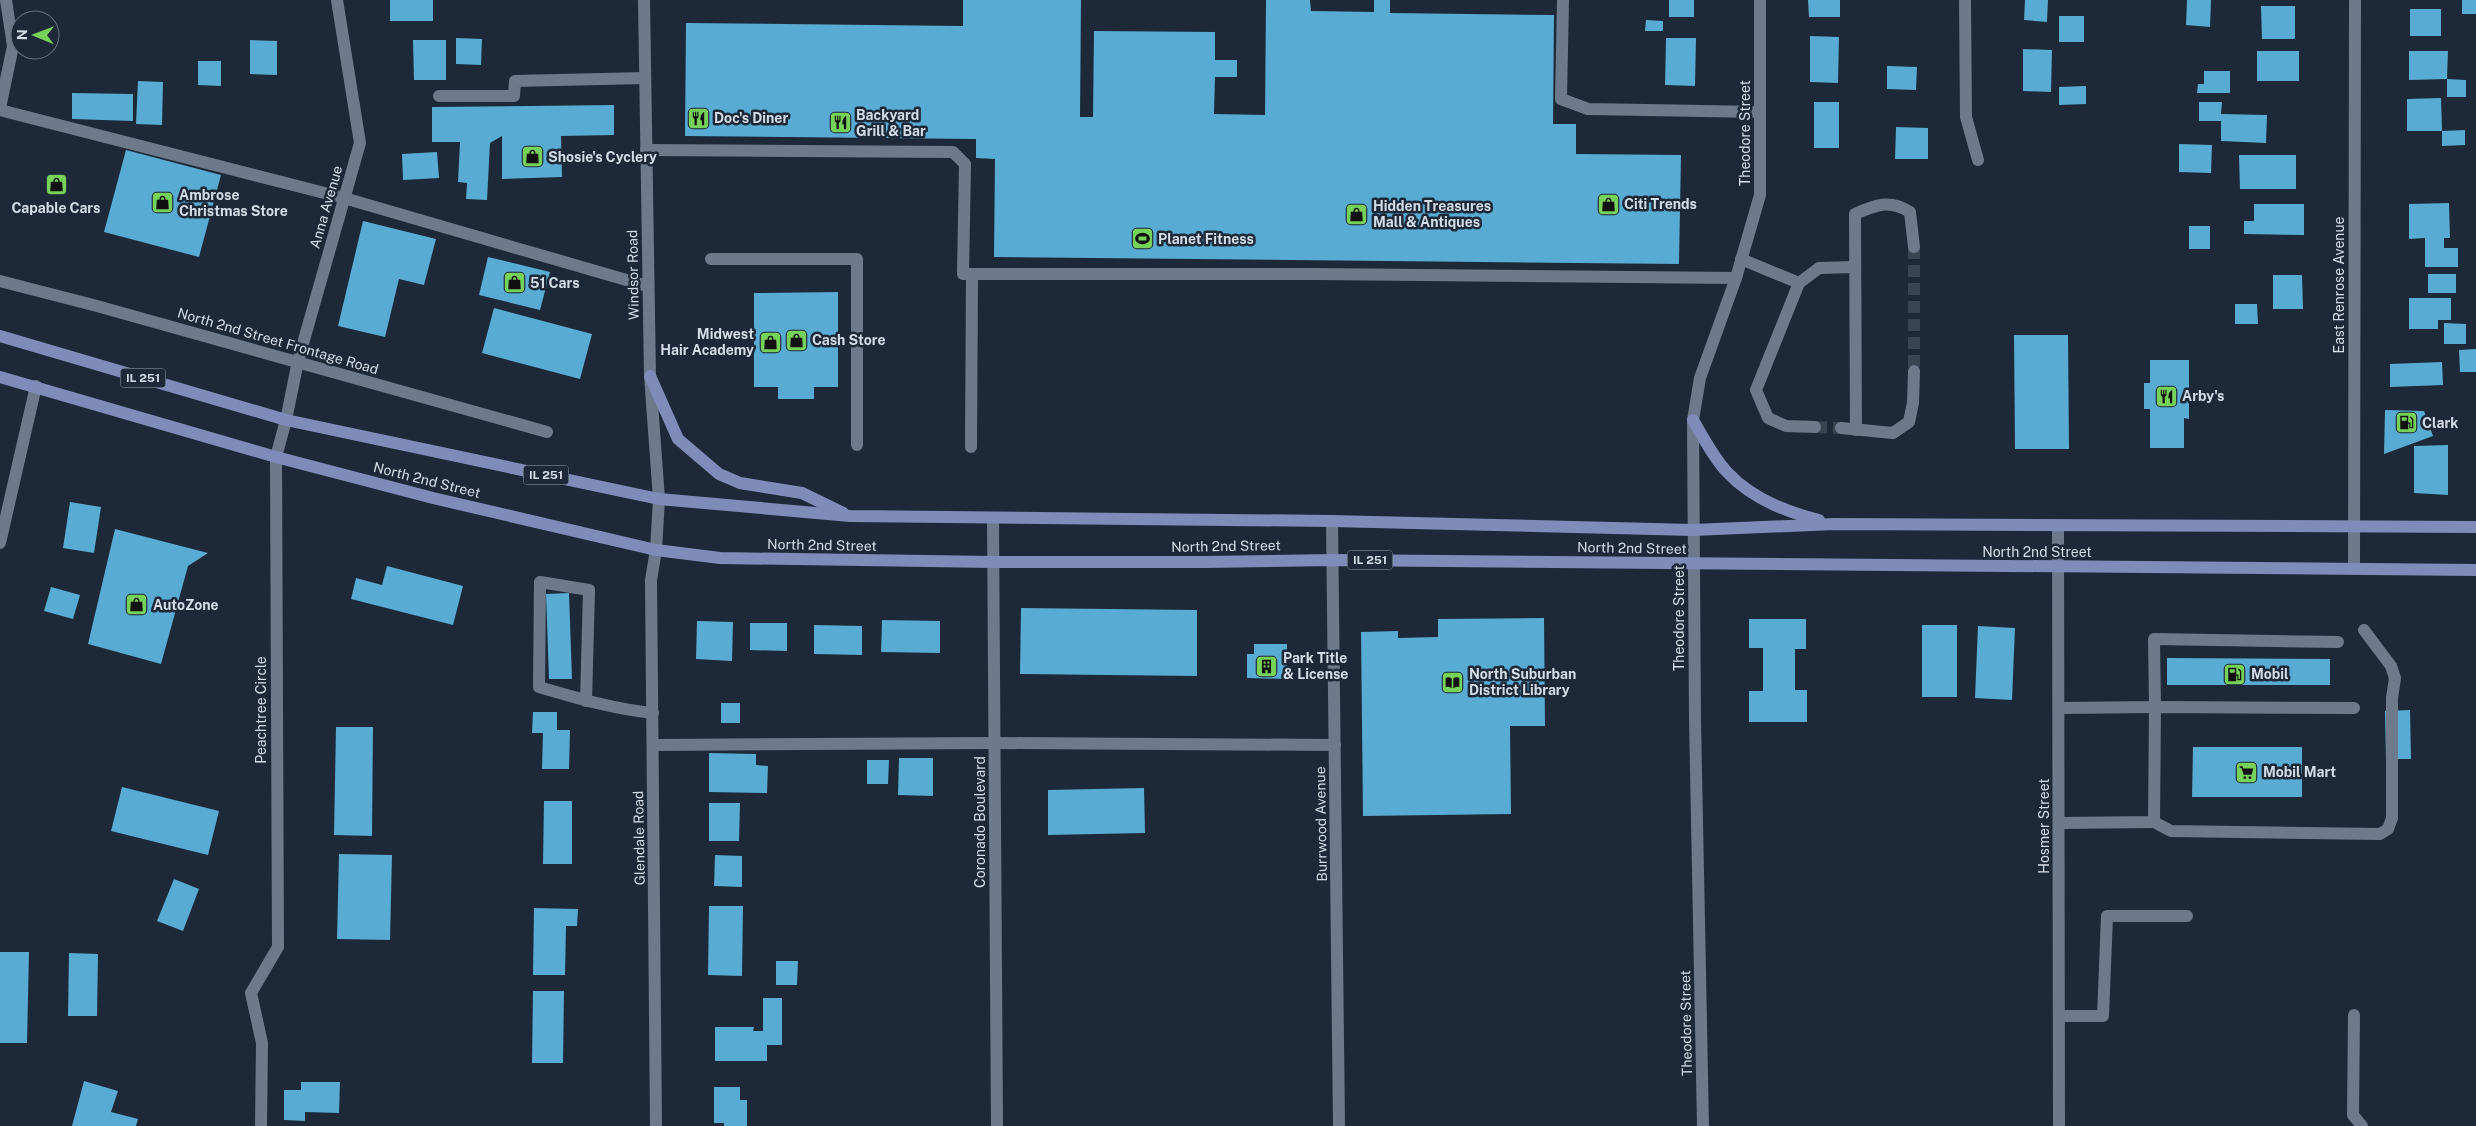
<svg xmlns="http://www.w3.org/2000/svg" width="2476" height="1126" font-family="'Public Sans',sans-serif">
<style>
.building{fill:#58abd3}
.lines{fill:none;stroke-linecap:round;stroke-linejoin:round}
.minor-tunnel{stroke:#384452;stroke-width:12;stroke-dasharray:12 6;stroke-linecap:butt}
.minor{stroke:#6c7a8b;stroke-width:12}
.major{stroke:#7f8bb9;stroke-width:12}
.labels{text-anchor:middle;stroke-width:5;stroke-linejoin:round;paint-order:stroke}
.shield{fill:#1d2938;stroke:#9da6b2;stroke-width:1}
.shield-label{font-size:12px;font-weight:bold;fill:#d4dce6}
.poi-label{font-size:14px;font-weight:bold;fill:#d4dce6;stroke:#1d2938;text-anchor:start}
.street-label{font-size:14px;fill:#d4dce6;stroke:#1d2938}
</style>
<rect width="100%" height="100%" fill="#1d2938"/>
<g class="building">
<rect x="390" y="0" width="43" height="21"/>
<path d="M963,0H1081L1080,117H1093L1094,31L1215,32V60H1237V77H1215L1214,114L1265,115L1266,0H1310L1311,11L1374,12V0H1390V13L1554,15L1553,124H1576V154L1681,155L1679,264L994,257L995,159L976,158V139L685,136L686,23L963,26Z"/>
<rect x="1669" y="0" width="25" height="17"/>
<path d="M1808,0H1840V17H1809Z"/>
<path d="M2025,0H2048L2047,22L2024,20Z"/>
<path d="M2187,0H2211L2210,27L2186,25Z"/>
<rect x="2462" y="0" width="14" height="14"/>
<path d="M2261,6H2295V39H2262Z"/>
<rect x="2410" y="9" width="31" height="27"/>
<rect x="2059" y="16" width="25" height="26"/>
<path d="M1646,20L1663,21V31H1645Z"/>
<path d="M1810,36L1839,37L1838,83L1810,82Z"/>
<path d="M456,38L482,39L481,65L456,64Z"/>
<path d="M1666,38H1696L1695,86L1665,85Z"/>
<path d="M250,40L277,41V75L250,74Z"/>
<path d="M413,40H446V80H414Z"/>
<path d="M2023,49L2052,50L2051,92L2023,91Z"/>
<rect x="2257" y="51" width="42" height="30"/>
<path d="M2409,51H2448L2447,79L2409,80Z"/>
<path d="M198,61H221V86L198,85Z"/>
<path d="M1887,66L1917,67L1916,90L1887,89Z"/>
<path d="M2204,71H2230V93H2197L2198,84H2204Z"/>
<path d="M2447,79L2466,80V97H2447Z"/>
<path d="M138,81L163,82L162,125L136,124Z"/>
<path d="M2086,86V104L2059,105V87Z"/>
<path d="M72,93L133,94V121L72,119Z"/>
<path d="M2441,98L2442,131H2407V99Z"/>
<rect x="1814" y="102" width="25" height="46"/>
<path d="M2199,102H2222L2221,114L2267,115L2266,143L2221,141V121H2199Z"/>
<path d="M614,105V135L561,136L562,177L502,179V136L490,143L487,200L466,199L467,183L458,182L460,142H432V107Z"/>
<path d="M1896,127L1928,128V159H1895Z"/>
<path d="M2465,130V145L2442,146V131Z"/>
<path d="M2179,144L2212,145L2211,173L2179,172Z"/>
<path d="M126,150L221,175L199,257L104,232Z"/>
<path d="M437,152L439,178L403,180L402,154Z"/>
<path d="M2239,155H2296V189H2240Z"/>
<path d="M2449,203L2450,238H2444V248H2458V267H2425V238L2409,239V204Z"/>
<path d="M2254,204H2304V235L2244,234V221H2254Z"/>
<path d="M363,221L436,239L424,285L399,279L385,337L338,326Z"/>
<rect x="2189" y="226" width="21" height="23"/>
<path d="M488,257L550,272L540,310L479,295Z"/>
<rect x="2428" y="274" width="28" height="19"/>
<path d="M2273,275H2302L2303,309H2273Z"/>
<path d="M838,292V387H814V399H778V387H754V293Z"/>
<path d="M2409,298H2451V320H2438V329H2409Z"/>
<path d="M2235,304H2257L2258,324H2235Z"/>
<path d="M494,308L592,334L580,379L482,353Z"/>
<path d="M2444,323L2466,324V344H2444Z"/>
<path d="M2014,335H2068L2069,449H2015Z"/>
<path d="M2476,349V372H2460L2459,350Z"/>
<path d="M2150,360H2189V419L2184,418V448H2150V409H2144V383H2150Z"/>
<path d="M2442,362L2443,385L2390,387V364Z"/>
<path d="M2385,410L2424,411L2433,436L2384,454Z"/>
<path d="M2448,445V495L2414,493V446Z"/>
<path d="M70,502L101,507L94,553L63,548Z"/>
<path d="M115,529L208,553L188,566L161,664L88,644Z"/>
<path d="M387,566L463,586L453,625L351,599L356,578L382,585Z"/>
<path d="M51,587L80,595L73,619L44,611Z"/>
<path d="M569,593L572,679H549L546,594Z"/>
<path d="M1021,608L1197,610V676L1020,674Z"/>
<path d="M1544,618L1545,726H1510L1511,814L1363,816L1361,632L1398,631V638L1438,637V619Z"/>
<path d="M1749,619H1806V649H1795V690H1807V722H1749V691H1763V648H1749Z"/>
<path d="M882,620L940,621V653L881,652Z"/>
<path d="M697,621L733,622L732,661L696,659Z"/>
<path d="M750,623H787V651L750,650Z"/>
<path d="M814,625L862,626V655L814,654Z"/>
<rect x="1922" y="625" width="35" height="72"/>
<path d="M1978,626L2015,628L2012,700L1975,698Z"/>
<path d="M1254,644H1287V679L1247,678V654H1254Z"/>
<path d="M2167,658L2330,659V685H2167Z"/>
<rect x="721" y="703" width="19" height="20"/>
<path d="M2410,710L2411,759H2386L2385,711Z"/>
<path d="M533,712H557V730H570L569,769H542L543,733H532Z"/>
<path d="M336,727H373L372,836L334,835Z"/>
<path d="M2193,747H2302V797H2192Z"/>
<path d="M709,753L756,754V765L768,766L767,793L709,792Z"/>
<path d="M899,758H933V796L898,795Z"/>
<path d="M867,760H889L888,784H867Z"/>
<path d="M122,787L219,811L208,855L111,831Z"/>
<path d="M1144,788L1145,833L1048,835V790Z"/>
<path d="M544,801H572V864H543Z"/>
<path d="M709,803H740L739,841H709Z"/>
<path d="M339,854L392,855L390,940L337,939Z"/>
<path d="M715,855L742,856V887L714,886Z"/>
<path d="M174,879L199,889L183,931L157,921Z"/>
<path d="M709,906H743L742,976L708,975Z"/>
<path d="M534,908L578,909L577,926H566L565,975H533Z"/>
<path d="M0,952H29L27,1043H0Z"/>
<path d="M69,953L98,954L97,1016H68Z"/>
<path d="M776,961H798L797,985H776Z"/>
<path d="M533,991H564L563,1063H532Z"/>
<path d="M763,998H782V1045H767V1061H715V1027H754L753,1031H763Z"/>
<path d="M84,1081L118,1091L111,1112L138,1119L136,1126H72Z"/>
<path d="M301,1082H340L339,1113L305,1112V1121L284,1120V1090H301Z"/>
<path d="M714,1087H740V1100H747V1126H724V1123H714Z"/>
</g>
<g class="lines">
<g class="minor-tunnel">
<path d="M1914,247V371"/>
<path d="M1815,427L1841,428"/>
</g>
<g class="minor">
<path d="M644,0L650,376L659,499L656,550L651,580L656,1126"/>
<path d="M1563,0L1561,99L1588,109L1760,112"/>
<path d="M1965,0L1966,117L1978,160"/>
<path d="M439,96H514L515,81L645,78"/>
<path d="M0,108L13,46L6,0"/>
<path d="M0,110L344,198L647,286"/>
<path d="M646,150L953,152L965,164L963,274H1315L1736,278"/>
<path d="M711,259H857V445"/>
<path d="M1741,259L1799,283"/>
<path d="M0,281L97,306L547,432"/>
<path d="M1815,427L1786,426L1768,418L1756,390L1799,283L1819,268L1854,267"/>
<path d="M1841,428L1893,433L1909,422L1913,403L1914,371"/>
<path d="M1856,430L1855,214C1875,205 1890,199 1910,212L1914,247"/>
<path d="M971,447L972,274"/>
<path d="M993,519L997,1126"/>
<path d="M1332,521L1339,1126"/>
<path d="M2058,526L2059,1126"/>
<path d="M0,543L36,386"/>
<path d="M2354,569L2355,0"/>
<path d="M586,701L589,590L540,582L539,687C577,698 613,709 653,713"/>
<path d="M2059,708L2155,707L2154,639L2338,642"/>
<path d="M653,745L995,743L1335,745"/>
<path d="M2154,822L2171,831L2380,834L2388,829L2392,818V698L2395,678L2391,666L2364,630"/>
<path d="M2059,823L2154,822L2155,707L2354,708"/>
<path d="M2354,1015L2353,1115L2362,1126"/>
<path d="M2059,1016H2103L2107,916H2187"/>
<path d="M261,1126L262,1043L251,993L278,947L276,457L286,420L298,361L360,143L337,0"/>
<path d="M1703,1126L1695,719L1693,420L1700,378L1736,278L1760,195V0"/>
</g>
<g class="major">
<path d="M0,336L286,420L659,499L850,516L1332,521L1693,530L1834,524L2476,527"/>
<path d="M650,376L678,439L719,474L740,483L802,493L843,513"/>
<path d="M0,377L276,457L433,498L656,550L720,558L993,562H1205L1333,560L2476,570"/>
<path d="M1693,420C1703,437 1713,457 1727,472C1751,498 1786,512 1819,520"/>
</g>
</g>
<defs>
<symbol id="restaurant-square" viewBox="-11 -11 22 22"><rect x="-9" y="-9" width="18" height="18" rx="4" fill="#77d259" stroke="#1d2938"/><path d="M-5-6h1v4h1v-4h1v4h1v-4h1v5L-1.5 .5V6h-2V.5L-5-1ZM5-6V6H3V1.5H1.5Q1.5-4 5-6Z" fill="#111"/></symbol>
<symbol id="shop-square" viewBox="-11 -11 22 22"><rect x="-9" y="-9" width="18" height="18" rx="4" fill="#77d259" stroke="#1d2938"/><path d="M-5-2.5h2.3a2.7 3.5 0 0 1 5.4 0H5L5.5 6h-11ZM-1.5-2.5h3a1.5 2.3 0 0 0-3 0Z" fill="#111"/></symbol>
<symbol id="stadium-square" viewBox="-11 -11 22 22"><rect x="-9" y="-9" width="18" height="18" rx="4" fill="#77d259" stroke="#1d2938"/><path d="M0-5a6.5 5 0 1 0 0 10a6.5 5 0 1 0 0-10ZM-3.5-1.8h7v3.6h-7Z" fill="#111"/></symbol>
<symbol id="fuel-square" viewBox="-11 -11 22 22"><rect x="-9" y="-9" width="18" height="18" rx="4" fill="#77d259" stroke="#1d2938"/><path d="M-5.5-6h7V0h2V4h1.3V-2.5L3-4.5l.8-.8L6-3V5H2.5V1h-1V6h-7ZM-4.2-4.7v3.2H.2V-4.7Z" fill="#111"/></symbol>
<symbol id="building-square" viewBox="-11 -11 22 22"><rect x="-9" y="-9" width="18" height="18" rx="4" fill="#77d259" stroke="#1d2938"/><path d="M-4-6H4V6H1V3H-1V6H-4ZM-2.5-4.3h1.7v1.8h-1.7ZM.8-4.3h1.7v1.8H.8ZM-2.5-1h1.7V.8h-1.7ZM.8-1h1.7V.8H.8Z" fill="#111"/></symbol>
<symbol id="library-square" viewBox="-11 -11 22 22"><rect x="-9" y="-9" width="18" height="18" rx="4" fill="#77d259" stroke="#1d2938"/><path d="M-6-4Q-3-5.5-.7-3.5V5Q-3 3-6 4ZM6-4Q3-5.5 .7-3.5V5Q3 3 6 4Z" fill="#111"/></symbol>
<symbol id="supermarket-square" viewBox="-11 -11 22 22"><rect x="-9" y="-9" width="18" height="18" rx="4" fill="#77d259" stroke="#1d2938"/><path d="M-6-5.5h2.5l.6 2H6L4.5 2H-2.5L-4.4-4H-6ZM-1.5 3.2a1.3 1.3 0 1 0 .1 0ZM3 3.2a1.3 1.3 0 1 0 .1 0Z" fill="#111"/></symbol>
</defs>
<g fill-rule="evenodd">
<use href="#restaurant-square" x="686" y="106" width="25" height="25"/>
<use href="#restaurant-square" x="828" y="110" width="25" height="25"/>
<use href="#shop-square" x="520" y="144" width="25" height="25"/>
<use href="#shop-square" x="44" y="172" width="25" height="25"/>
<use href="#shop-square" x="150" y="190" width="25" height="25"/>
<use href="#shop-square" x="1596" y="192" width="25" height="25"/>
<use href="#shop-square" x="1344" y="202" width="25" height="25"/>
<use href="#stadium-square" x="1130" y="226" width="25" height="25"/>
<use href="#shop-square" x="502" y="270" width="25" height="25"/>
<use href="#shop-square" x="784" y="328" width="25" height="25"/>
<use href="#shop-square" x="758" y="330" width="25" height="25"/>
<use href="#restaurant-square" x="2154" y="384" width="25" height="25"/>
<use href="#fuel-square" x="2394" y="410" width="25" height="25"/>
<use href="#shop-square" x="124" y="592" width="25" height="25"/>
<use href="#building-square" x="1254" y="654" width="25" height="25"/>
<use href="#fuel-square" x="2222" y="662" width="25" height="25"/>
<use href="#library-square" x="1440" y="670" width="25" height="25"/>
<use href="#supermarket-square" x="2234" y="760" width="25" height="25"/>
</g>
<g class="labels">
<g class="shield">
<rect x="120.5" y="368.5" width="45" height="19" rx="4"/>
<rect x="523.5" y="465.5" width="45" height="19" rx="4"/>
<rect x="1347.5" y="550.5" width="45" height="19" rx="4"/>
</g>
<g class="shield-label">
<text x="143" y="382">IL 251</text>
<text x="546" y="479">IL 251</text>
<text x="1370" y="564">IL 251</text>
</g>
<g class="poi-label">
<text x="856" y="120">Backyard<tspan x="856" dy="16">Grill &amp; Bar</tspan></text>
<text x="714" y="123">Doc's Diner</text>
<text x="548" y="162">Shosie's Cyclery</text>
<text x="179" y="200">Ambrose<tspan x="179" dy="16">Christmas Store</tspan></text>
<text x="1624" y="209">Citi Trends</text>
<text x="1373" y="211">Hidden Treasures<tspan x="1373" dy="16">Mall &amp; Antiques</tspan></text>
<text x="56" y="213" text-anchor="middle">Capable Cars</text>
<text x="1158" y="244">Planet Fitness</text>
<text x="530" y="288">51 Cars</text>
<text x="754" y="339" text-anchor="end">Midwest<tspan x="754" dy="16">Hair Academy</tspan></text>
<text x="812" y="345">Cash Store</text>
<text x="2182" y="401">Arby's</text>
<text x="2422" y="428">Clark</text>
<text x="153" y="610">AutoZone</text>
<text x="1283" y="663">Park Title<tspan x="1283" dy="16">&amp; License</tspan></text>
<text x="1469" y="679">North Suburban<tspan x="1469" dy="16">District Library</tspan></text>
<text x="2251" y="679">Mobil</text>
<text x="2263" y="777">Mobil Mart</text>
</g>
<g class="street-label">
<text transform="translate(1745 133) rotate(-90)" y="5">Theodore Street</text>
<text transform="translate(326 207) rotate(-74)" y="5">Anna Avenue</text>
<text transform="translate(633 275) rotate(-91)" y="5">Windsor Road</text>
<text transform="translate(2339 285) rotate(-90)" y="5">East Renrose Avenue</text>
<text transform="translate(278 341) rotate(16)" y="5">North 2nd Street Frontage Road</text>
<text transform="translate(427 480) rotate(14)" y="5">North 2nd Street</text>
<text transform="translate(822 545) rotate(1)" y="5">North 2nd Street</text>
<text transform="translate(1226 546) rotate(-1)" y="5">North 2nd Street</text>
<text transform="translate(1632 548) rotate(1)" y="5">North 2nd Street</text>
<text x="2037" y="557">North 2nd Street</text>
<text transform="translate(1679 618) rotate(-90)" y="5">Theodore Street</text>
<text transform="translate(261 710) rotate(-90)" y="5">Peachtree Circle</text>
<text transform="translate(980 822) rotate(-90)" y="5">Coronado Boulevard</text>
<text transform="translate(1321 824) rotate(-91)" y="5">Burrwood Avenue</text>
<text transform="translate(2044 826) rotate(-90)" y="5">Hosmer Street</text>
<text transform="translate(639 838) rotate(-91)" y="5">Glendale Road</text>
<text transform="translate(1686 1023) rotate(-91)" y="5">Theodore Street</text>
</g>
</g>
<g transform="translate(35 35) rotate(271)"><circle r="24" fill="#1d2938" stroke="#66717e"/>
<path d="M0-4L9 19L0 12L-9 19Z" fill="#77d259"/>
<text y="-8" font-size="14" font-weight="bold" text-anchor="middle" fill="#d4dce6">N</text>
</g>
</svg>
